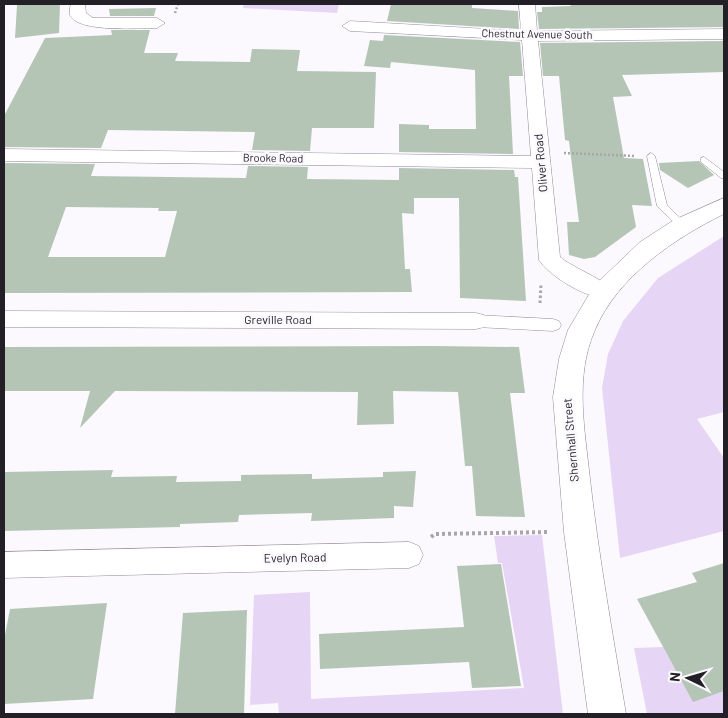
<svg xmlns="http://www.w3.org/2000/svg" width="728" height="718" font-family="Barlow,sans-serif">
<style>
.green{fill:#e7d5f6}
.building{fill:#b4c5b6;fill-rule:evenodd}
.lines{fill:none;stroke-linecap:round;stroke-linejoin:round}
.service-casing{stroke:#93899b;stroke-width:1}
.pedestrian-casing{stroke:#93899b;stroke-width:1}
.minor-casing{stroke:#93899b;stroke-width:1}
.tertiary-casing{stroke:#93899b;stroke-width:1}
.path-far2{stroke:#a8a6ab;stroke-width:2.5;stroke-dasharray:2 2;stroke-linecap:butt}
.path-far1{stroke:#a8a6ab;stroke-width:3;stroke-dasharray:2.5 2.5;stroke-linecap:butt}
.path{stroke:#a8a6ab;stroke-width:4;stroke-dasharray:3 3;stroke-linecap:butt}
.service{fill:#fff;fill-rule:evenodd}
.pedestrian{fill:#fff;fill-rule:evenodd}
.minor{fill:#fff;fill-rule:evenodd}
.tertiary{fill:#fff;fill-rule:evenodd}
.labels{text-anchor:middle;stroke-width:5;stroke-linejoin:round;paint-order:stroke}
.far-street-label{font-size:11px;fill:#221f26;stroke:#fbf9fd}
.street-label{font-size:12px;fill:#221f26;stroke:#fbf9fd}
</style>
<rect width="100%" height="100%" fill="#fbf9fd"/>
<g class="green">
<path d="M244,4H339L337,13L243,8Z"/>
<path d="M724,236V412L697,419L724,458V531L620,558L602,388L608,354L623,321L658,278Z"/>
<path d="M542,535L563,714H279L278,703L250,705L254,595L310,592L311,699L524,688L502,563H498L494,536Z"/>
<path d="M663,647L693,701L724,691V714H647L634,648Z"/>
</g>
<g class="building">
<path d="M34,4H60L59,33L15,38L17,5Z"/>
<path d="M391,4H472V8L518,11L519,29L387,21Z"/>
<path d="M570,4H724V27L539,29L537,12H542V7L571,6Z"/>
<path d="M156,8L154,16H110L109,9Z"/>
<path d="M111,30H150L144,53H178L175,61L250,62L252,49L300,50L297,71L376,72L374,128H312L310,151L252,150L255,132L108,130L101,148L4,147V116L45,38L112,35Z"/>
<path d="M384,35L520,42L523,76H509L513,154L399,152V124L429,125V129H476L475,70L391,62L390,68L364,66L370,40L383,41Z"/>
<path d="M724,41V72L622,75L632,96L613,97L624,158L643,159L652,206L632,205L636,227L595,257L584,259L569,255L567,222H579L569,141L565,140L559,76H543L540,43Z"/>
<path d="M699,161L714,175L688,188L660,170L659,163Z"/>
<path d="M4,163L95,164L91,176L246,178L248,166L308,167L307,179L399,180V168L514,170L515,177H518L526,301L460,298L459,198H414V214L402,213L405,269H410L412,292L4,293ZM66,207L159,208L158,211H177L165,257H48Z"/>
<path d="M433,346L519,347L525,393H510L525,517L476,516L472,466H465L458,392L393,391L394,424L357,425L358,392L115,391L80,428L90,391H4V347Z"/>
<path d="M113,470L111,477L177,476L176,482L241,481V475L312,474V479L383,477V472L416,471L413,507L394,506V518L311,521L312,513L239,515L238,522L180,524V527L4,531V472Z"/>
<path d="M724,563V691L693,702L637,599L697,582L692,573Z"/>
<path d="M501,564L521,686L472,688L469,662L320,669L319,634L464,627L457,566Z"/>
<path d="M107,603L93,699L4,704V640L10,609Z"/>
<path d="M247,610L244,714H175L183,613Z"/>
</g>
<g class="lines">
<defs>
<g id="service">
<path d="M651,153L655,156L667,205L687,225L685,227H679L657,206L647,156Z"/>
<path d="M704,157L724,172V179L721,178L701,162V158Z"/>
</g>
<path id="pedestrian" d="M476,315L553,319L559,321L561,325L559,329L553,331L476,327L470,325L468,321L470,317Z"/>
<g id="minor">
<path d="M71,4H85L86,13L93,18H157L165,23L157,28C141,28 77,33 70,15C69,12 70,7 71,4Z"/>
<path d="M519,4H535L537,31L724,29V39L538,41L560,257C573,268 608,281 614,292L611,297C592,303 549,276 539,260L532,168L4,161V149L531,156L522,40L350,31L342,26L350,21L521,31Z"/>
<path d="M4,311L476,313L484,315L487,321L484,327L476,329L4,327Z"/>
<path d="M409,542L419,546L423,555L419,564L409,568L4,578V552Z"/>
</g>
<path id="tertiary" d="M724,198V214C675,238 617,277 595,330C574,377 585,430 590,479C599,558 613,636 626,714H588L564,532L553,397L559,359L568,330L594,286L640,242L674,220Z"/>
</defs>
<use href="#service" class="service-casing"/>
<use href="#pedestrian" class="pedestrian-casing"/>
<use href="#minor" class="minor-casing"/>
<use href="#tertiary" class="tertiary-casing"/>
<g class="path-far2">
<path d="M175,13L178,4"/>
<path d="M564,153L635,156"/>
</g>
<path class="path-far1" d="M540,303L541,284"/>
<path class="path" d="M431,537L435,534L549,532"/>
<use href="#service" class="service"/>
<use href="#pedestrian" class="pedestrian"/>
<use href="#minor" class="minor"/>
<use href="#tertiary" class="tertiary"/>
</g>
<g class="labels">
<g class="far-street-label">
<text transform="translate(537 34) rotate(1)" y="4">Chestnut Avenue South</text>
<text transform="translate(273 158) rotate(1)" y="4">Brooke Road</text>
</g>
<g class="street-label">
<text transform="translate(541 163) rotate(-95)" y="4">Oliver Road</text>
<text x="278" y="324">Greville Road</text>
<text transform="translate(571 440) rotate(-95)" y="4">Shernhall Street</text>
<text transform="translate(295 558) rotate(-1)" y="4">Evelyn Road</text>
</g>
</g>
<rect width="728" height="718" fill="none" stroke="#221f26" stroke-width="10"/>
<g transform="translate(688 678) rotate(275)" stroke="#fbf9fd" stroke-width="4" paint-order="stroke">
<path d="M0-4L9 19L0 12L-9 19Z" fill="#221f26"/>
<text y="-8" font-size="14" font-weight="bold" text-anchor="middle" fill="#221f26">N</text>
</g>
</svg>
